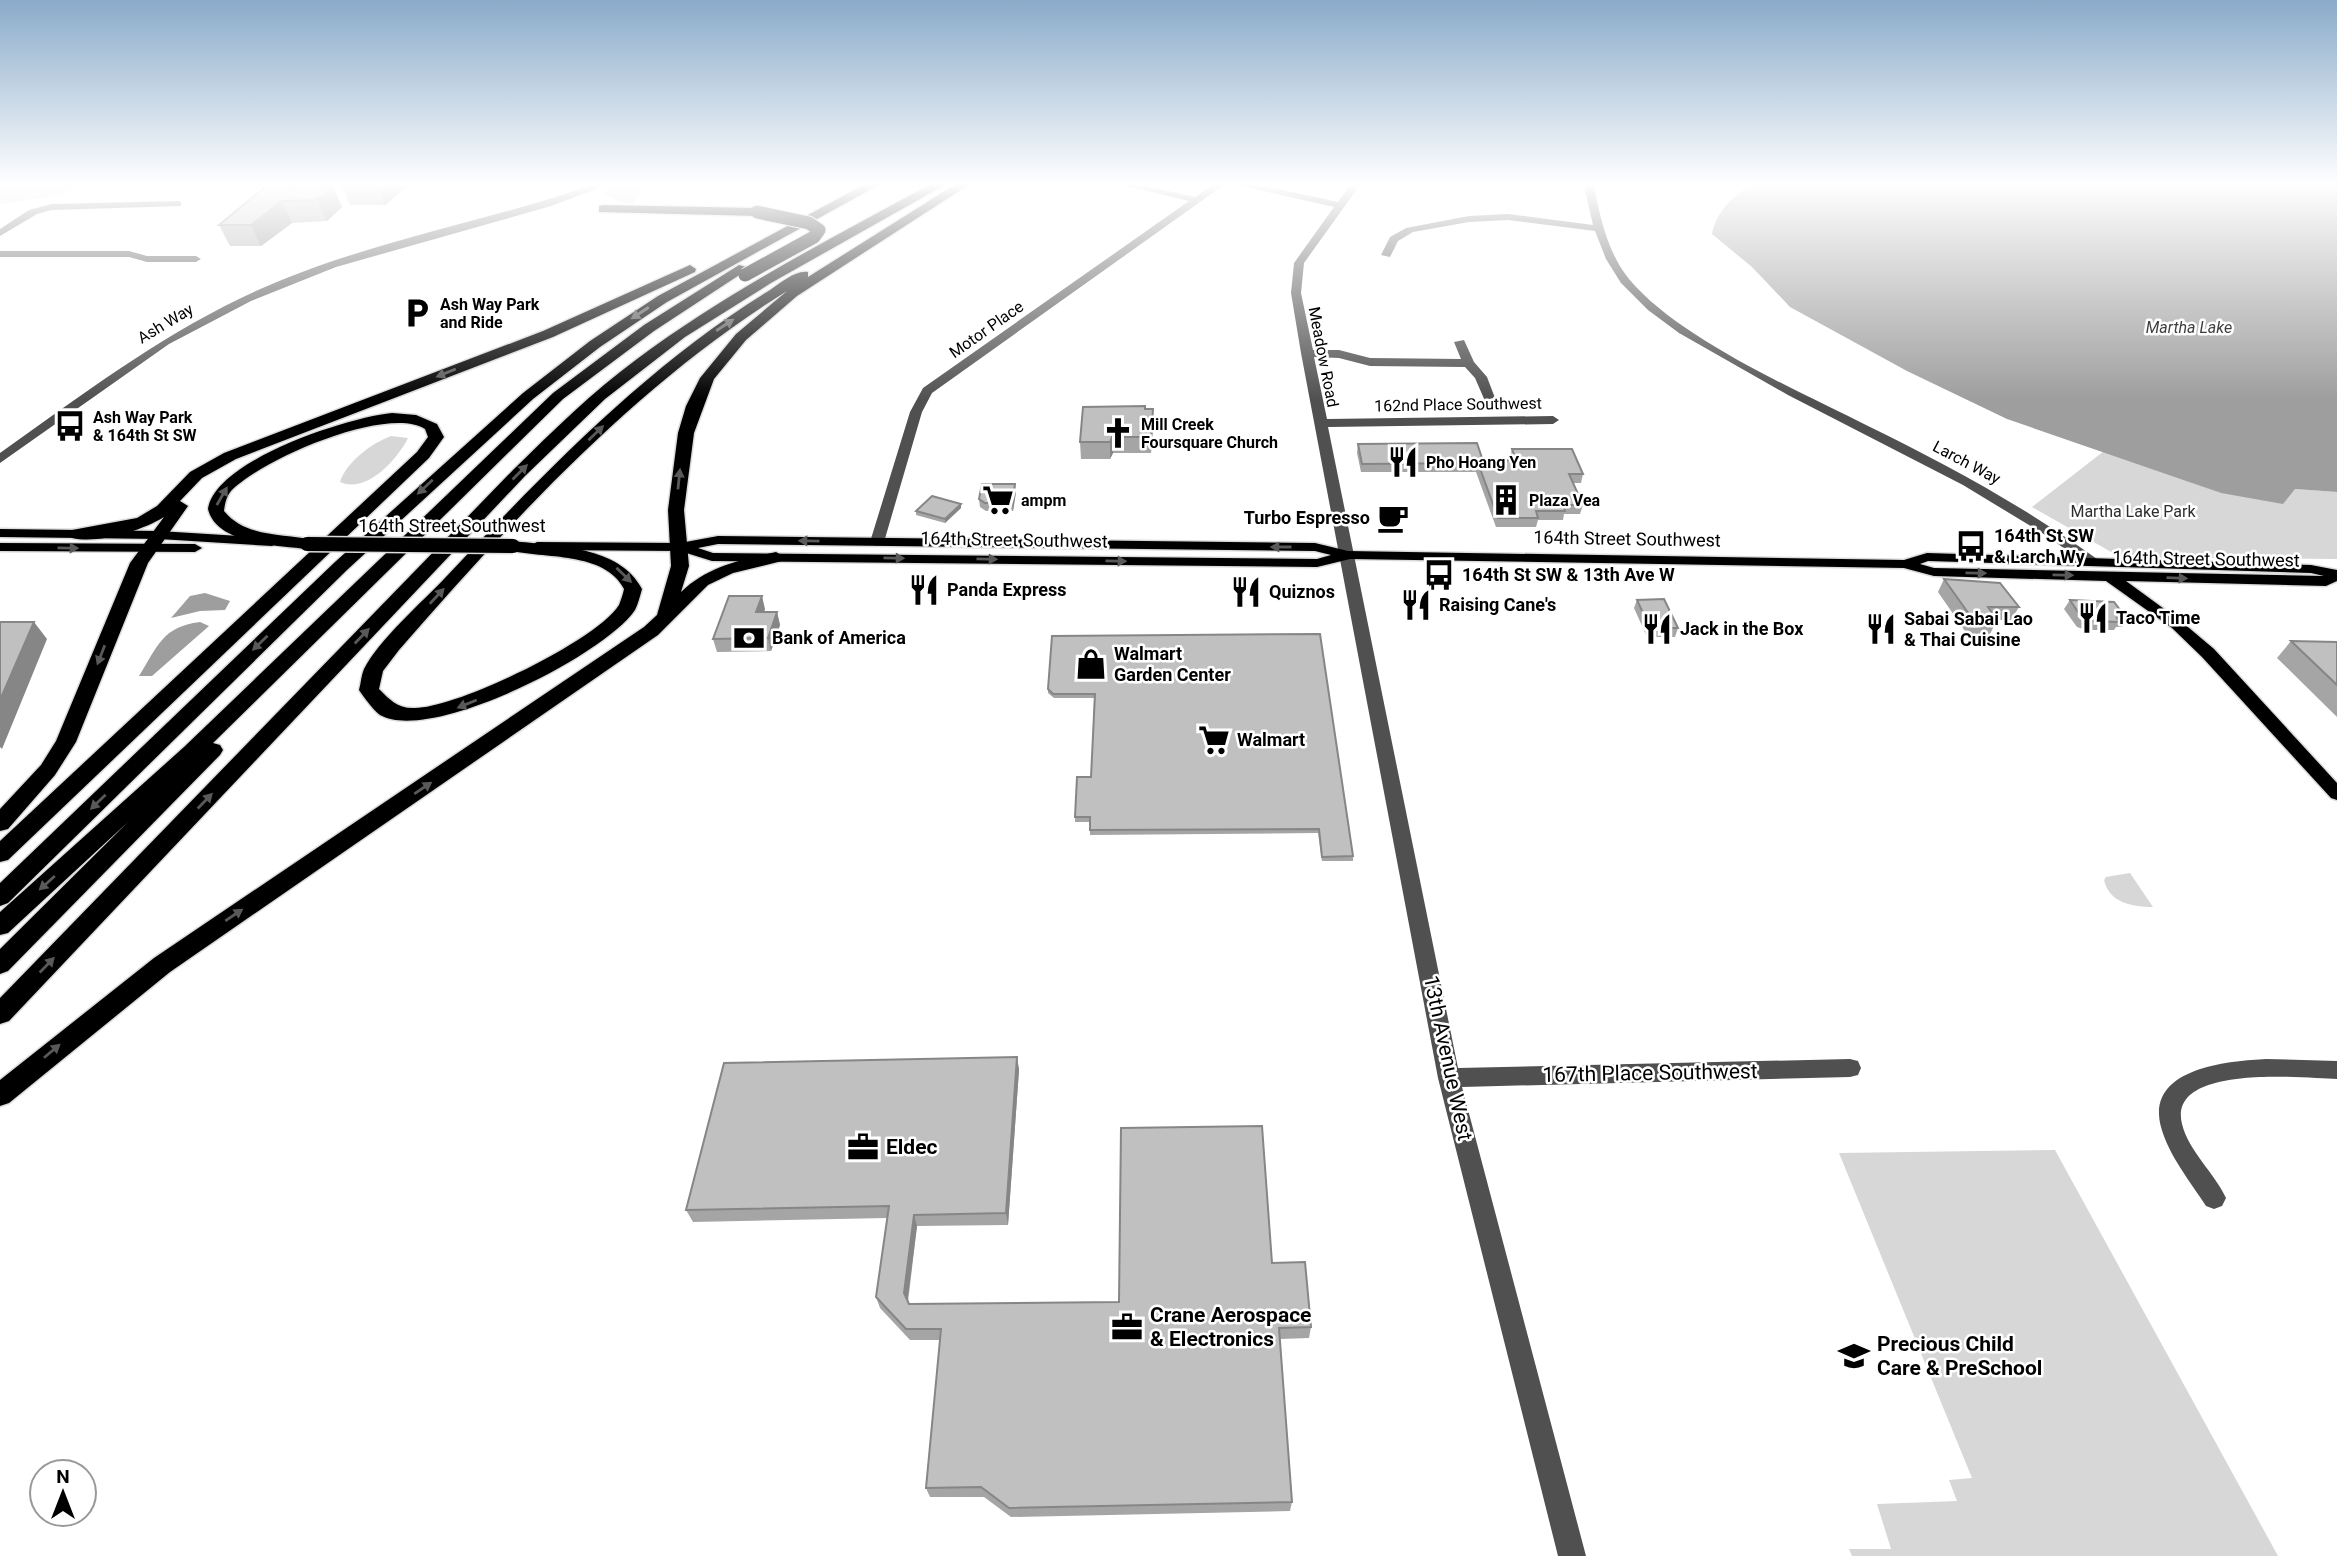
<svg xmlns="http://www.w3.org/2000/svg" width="2337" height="1556" font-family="Roboto,sans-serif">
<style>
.green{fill:#d7d7d7}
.water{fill:#9e9e9e}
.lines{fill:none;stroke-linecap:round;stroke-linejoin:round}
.major-casing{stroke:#dbdbdb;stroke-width:3}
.highway-casing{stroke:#dbdbdb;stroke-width:3}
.minor{fill:#505050;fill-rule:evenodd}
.major{fill:#000;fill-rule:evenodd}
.highway{fill:#000;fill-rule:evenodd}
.major-bridge-casing{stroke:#dbdbdb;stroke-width:17;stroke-linecap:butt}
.highway-bridge-casing{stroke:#dbdbdb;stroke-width:15;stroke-linecap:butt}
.major-bridge{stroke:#000;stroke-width:14}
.highway-bridge{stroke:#000;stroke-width:13}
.wall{fill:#a5a5a5}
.shaded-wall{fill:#868686}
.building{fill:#c0c0c0;stroke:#868686;stroke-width:2}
.oneway{fill:#595959}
.labels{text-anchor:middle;stroke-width:5;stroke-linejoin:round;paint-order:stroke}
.far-poi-label{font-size:16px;font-weight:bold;fill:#000;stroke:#fff;text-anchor:start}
.far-street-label{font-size:16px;fill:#000;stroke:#fff}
.far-water-label{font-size:16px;font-style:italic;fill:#3f3f3f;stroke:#fff}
.far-park-label{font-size:16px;fill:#2e2e2e;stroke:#fff}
.poi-label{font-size:18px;font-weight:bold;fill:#000;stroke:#fff;text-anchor:start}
.street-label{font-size:18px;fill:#000;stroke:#fff}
.near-street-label{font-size:21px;fill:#000;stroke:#fff}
.near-poi-label{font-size:21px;font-weight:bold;fill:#000;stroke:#fff;text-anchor:start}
</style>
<rect width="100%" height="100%" fill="#fff"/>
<g class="green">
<path d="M0,182H86L61,195L0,204Z"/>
<path d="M623,182H642V192L633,203H623L604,195L608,189Z"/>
<path d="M391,436L408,438C397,460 366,494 340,482C346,462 372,443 391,436Z"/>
<path d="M2104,451L2221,493L2295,489L2337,492V559L2120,557L2032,507Z"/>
<path d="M2130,873L2153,907C2133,907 2109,903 2104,880L2106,877Z"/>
<path d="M2055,1150L2278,1556H1852L1849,1549H1891L1877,1504L1957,1501L1949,1480L1972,1478L1839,1153Z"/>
</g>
<g class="water">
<path d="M1759,182H2337V492L2295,489L2283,504L2221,493L2007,419L1907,371L1790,307L1752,267L1712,234C1717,209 1736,192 1759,182Z"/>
<path d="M205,593L230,601L225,610L200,611L171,618L190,596Z"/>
<path d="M200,622L209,626L152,676H139C158,646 162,627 200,622Z"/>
</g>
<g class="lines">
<defs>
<g id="major">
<path d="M0,529L159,531L272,538L279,542L272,546L159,539L0,537Z"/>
<path d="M718,536L1315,543L1348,551L1904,560L1927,553L2311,565L2337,570V581L2326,586L2126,581L2182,622L2214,649L2337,783V800L2331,798L2202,657L2172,628L2106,581L1934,576L1904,568L1350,559L1317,567L712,561L680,551L537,550L530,546L537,542L680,543ZM718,544L1315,551L1331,555L1317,559L713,553L698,548ZM1928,561L2311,573L2324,576L1934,568L1920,564Z"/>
<path d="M0,543L195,544L202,548L195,552L0,551Z"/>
</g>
<g id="highway">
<path d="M869,182H884L667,302L600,347L533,399L347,570L8,903L0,906V883L335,562L523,393L590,341L658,296Z"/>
<path d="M935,182H950L771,283L685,337L605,399L525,476L9,1021L0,1024V998L513,470C553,431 592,392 637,359C730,290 833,237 935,182Z"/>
<path d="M959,182H973L797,296L746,340L714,379L694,433L684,510L689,566L681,592C708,566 741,560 776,552L785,557L782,561L733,573L708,585L658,635L170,972L9,1103L0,1106V1080L154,958L644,627L657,615L671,566L668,510L678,433L686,406L700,378L736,334L787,291C637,384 514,518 399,650L383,671L379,689C390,700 398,709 415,708C457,708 598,640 619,605C621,600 623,594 624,589C605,551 543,559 507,550L504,546L513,541C556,546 620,546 642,589C640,596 638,604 635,610C606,654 431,744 380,715C373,710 364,697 359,690C361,683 361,676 364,669C378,641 422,602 445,578C544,473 646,366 770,290C781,283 795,270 808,272V277Z"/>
<path d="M603,205L757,208L763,212L757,216L599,212V206Z"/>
<path d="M690,265L696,269L695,272L553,337L236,459L202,478L180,501L188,506L148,563L76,742L55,775L8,829L0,831V809L41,765L56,741L130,563L164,517C141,531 99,544 72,538L69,534L72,530L137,518L157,506L190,472L224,453L543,331Z"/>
<path d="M739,265L750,268L654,331L563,399L213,743L220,745L223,750L220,755L8,971L0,974V949L128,822L8,933L0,935V912L184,747L553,393L644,325Z"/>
<path d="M392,413L416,415L437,424L444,437L429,458L8,860L0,862V841L417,452L428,437L425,429C387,405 260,460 231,491C226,497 225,504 224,511C246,538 283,533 313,540L316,544L307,549C278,546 216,544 208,509C215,460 349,417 392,413Z"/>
</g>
</defs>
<use href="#major" class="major-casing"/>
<use href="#highway" class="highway-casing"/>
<g class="minor">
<path d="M290,182H300L293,188L288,185Z"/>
<path d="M601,182H615L551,206L336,267L251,301L169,344L0,463V453C79,397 154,340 241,298C354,243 483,224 601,182Z"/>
<path d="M1110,182H1128L1195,197L1215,183L1246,182L1338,202L1352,182H1362L1304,263L1301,293L1313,350H1339L1370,358L1461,359L1454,342L1464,340L1474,362L1487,377L1495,398L1485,401L1475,378L1465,367L1370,366L1339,358L1314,357L1327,419L1553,416L1559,420L1553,424L1328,427L1458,1068L1850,1059L1858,1061L1861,1068L1858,1075L1850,1077L1462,1087L1586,1556H1558L1438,1078L1301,353L1291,293L1294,263L1334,207L1232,184L1221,187L932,393L922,412L884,542L877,546L870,542L910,412L923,388L1189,201Z"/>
<path d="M1583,182H1593C1600,216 1607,252 1629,279C1679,339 1797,390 1868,426C1948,465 2025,507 2097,559V565H2087L2047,536L1963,485L1788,395L1679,333L1648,310L1621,283L1606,259L1595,231L1508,220L1469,222L1413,232L1398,241L1390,257L1381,255L1390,237L1406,228L1469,216L1508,214L1593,225Z"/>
<path d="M178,201L181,202V206L52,210L37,214L0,236V229L29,210L52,204Z"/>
<path d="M0,251H129L147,256H196L201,259L196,262H147L129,257H0Z"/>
<path d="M2266,1059L2337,1061V1079C2304,1078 2167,1063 2182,1124C2189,1152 2214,1172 2226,1198L2222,1206L2214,1209L2206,1206C2190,1181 2169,1156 2161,1127C2145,1068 2228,1061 2266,1059Z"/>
</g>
<use href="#major" class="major"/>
<use href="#highway" class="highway"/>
<defs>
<path id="major-bridge" d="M307,544L513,546"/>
<path id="highway-bridge" d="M745,275L814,237L819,230L809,223L757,212"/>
</defs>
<use href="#major-bridge" class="major-bridge-casing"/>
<use href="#highway-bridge" class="highway-bridge-casing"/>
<use href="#major-bridge" class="major-bridge"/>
<use href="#highway-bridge" class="highway-bridge"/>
</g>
<g class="wall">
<path d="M344,182H413L385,205H350L341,185Z"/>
<path d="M333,186L342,207L327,221L292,223L261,246H230L219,225L265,187Z"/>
<path d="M1145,409L1153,425L1151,453H1113L1110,459H1081L1080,442Z"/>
<path d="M1358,444L1483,461L1511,460L1510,458L1512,449L1583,474L1581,483H1573L1583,505L1580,514H1564L1563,520H1538L1536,527H1496L1476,472H1361L1357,453Z"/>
<path d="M1016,492L1013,511H986L980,507L979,499Z"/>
<path d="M961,508L945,523L916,515V511Z"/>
<path d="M1944,579L2019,607L2011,620H1997L1990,634H1967L1938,592Z"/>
<path d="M1637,600L1678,628L1675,637H1647L1634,608Z"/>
<path d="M2070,600L2127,619L2122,627H2116L2114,630H2086L2077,627L2064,609Z"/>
<path d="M765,609L764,612H777L780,625L771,651L717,652L713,639Z"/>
<path d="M1320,634L1353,856V861H1322L1318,833L1090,835V822H1075V817L1091,777L1094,698H1054L1048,693V689Z"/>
<path d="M2291,641L2337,642V717L2277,658Z"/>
<path d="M1017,1057L1019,1070L1008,1225L917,1226L908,1302L909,1304L1119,1302L1272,1263L1311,1327L1309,1338L1280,1339L1292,1502L1290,1511L1011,1517L984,1497H930L926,1488L940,1340H910L880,1308L876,1297L887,1218L693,1222L686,1210Z"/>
</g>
<g class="shaded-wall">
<path d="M379,182H413L385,205L376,184Z"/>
<path d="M333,186L342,207L327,221L317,200Z"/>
<path d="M282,201L292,223L261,246L251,225Z"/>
<path d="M1153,409V425L1151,453V437Z"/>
<path d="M1112,437L1113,453L1110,459V442Z"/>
<path d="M1015,484L1016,492L1013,511L1012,503Z"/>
<path d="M961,504V508L945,523V519Z"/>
<path d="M762,596L765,609L760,625L756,612Z"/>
<path d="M777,612L780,625L771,651L768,638Z"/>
<path d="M34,622L47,639L2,749L0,747V700Z"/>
<path d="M1017,1057L1019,1070L1008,1225L1006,1213Z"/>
<path d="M914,1215L917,1226L907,1304L904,1293Z"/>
</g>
<g class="building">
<path d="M344,182H379L376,184L341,185Z"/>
<path d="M333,186L317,200L282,201L251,225H219L265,187Z"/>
<path d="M1145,406V409H1153L1151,437H1112L1110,442H1080L1083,407Z"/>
<path d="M1477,443L1483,461L1516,460L1512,449H1572L1583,474H1569L1583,505H1563L1565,511H1536L1538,518H1498L1478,463L1362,464L1358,444Z"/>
<path d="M982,484H1015L1012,503H985L979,499Z"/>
<path d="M932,496L961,504L945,519L916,511Z"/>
<path d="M1944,579L2000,583L2019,607H1988L1997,620L1974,621Z"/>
<path d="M729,596H762L756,612H777L768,638L713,639Z"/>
<path d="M1664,599L1678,628H1650L1637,600Z"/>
<path d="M2070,600L2114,602L2127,619L2117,618L2119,622L2091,621L2082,618Z"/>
<path d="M0,622H34L0,700Z"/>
<path d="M1320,634L1353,856L1322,857L1319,829L1090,830V817H1075L1077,777H1091L1095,694H1053L1048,689L1052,636Z"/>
<path d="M2291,641L2337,642V685Z"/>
<path d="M1017,1057L1006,1213L914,1215L904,1293L909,1304L1119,1302L1121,1128L1262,1126L1272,1263L1305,1262L1311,1327L1279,1328L1292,1502L1009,1508L981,1487L926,1488L941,1329H906L876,1297L889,1206L686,1210L724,1063Z"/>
</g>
<defs><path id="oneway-solid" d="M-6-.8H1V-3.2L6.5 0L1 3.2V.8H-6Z" transform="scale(1.75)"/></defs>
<g class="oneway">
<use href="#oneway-solid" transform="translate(640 313) rotate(147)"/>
<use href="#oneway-solid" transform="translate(725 325) rotate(-33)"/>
<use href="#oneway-solid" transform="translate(446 373) rotate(158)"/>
<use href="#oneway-solid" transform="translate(596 433) rotate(-44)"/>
<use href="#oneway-solid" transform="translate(520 472) rotate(-45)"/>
<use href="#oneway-solid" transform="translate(679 479) rotate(-84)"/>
<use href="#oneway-solid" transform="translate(425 487) rotate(137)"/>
<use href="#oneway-solid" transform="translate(222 496) rotate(-60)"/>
<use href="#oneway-solid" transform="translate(809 541) rotate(-179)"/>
<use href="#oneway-solid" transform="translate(1281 547) rotate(-180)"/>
<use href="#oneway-solid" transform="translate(68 548) rotate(1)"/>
<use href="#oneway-solid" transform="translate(894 558) rotate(1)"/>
<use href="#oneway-solid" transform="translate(987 559) rotate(1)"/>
<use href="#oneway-solid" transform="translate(1116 561) rotate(1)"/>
<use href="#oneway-solid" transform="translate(1976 573) rotate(1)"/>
<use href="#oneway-solid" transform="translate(624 575) rotate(44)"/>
<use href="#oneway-solid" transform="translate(2063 575) rotate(1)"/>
<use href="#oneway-solid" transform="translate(2177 578) rotate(2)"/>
<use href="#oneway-solid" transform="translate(437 596) rotate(-47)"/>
<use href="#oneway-solid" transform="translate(362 636) rotate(-46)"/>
<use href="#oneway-solid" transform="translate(260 643) rotate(136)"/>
<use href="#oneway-solid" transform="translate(101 655) rotate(111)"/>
<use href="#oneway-solid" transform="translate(467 704) rotate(158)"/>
<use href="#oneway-solid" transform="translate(423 788) rotate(-34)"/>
<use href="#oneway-solid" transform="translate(205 801) rotate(-46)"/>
<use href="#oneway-solid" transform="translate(98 802) rotate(136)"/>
<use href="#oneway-solid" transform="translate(47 883) rotate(138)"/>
<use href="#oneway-solid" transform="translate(234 915) rotate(-34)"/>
<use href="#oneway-solid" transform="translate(47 965) rotate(-46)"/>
<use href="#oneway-solid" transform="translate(52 1051) rotate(-40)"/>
</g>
<linearGradient id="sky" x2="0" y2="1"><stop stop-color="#8aabca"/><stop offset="0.46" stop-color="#fff"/><stop offset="1" stop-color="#fff" stop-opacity="0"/></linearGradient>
<rect width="2337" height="400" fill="url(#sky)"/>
<defs>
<symbol id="parking-bare" viewBox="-9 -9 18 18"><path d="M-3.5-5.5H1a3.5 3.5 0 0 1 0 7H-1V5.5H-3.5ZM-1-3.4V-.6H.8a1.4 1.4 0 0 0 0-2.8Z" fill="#000" stroke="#fff" stroke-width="2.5" paint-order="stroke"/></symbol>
<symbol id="bus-bare" viewBox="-9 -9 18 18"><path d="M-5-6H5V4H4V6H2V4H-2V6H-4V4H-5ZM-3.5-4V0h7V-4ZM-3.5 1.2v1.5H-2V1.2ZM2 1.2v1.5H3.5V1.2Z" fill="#000" stroke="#fff" stroke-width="2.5" paint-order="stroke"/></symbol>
<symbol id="church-bare" viewBox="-9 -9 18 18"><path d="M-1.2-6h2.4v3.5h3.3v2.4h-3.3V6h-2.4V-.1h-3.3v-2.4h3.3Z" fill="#000" stroke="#fff" stroke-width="2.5" paint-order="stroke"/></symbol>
<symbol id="restaurant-bare" viewBox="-9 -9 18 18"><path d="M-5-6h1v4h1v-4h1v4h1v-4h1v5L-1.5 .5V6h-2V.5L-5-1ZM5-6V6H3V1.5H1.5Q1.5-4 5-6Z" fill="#000" stroke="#fff" stroke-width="2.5" paint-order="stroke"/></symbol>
<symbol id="supermarket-bare" viewBox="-9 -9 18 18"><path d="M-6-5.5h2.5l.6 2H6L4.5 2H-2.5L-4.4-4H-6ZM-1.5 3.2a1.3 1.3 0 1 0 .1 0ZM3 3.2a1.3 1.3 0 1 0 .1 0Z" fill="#000" stroke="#fff" stroke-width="2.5" paint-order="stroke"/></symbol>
<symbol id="building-bare" viewBox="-9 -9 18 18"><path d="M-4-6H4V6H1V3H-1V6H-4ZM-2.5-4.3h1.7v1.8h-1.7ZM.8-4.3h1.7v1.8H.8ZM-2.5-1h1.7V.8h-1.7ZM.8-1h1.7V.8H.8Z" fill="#000" stroke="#fff" stroke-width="2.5" paint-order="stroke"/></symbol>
<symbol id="cafe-bare" viewBox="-9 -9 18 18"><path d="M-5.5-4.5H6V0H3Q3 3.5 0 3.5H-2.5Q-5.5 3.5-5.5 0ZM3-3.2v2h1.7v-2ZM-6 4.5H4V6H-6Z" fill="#000" stroke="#fff" stroke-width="2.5" paint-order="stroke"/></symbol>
<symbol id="bank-bare" viewBox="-9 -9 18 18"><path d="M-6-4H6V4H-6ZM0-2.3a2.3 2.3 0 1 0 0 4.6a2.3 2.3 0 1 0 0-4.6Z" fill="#000" stroke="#fff" stroke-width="2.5" paint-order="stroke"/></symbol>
<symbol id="shop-bare" viewBox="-9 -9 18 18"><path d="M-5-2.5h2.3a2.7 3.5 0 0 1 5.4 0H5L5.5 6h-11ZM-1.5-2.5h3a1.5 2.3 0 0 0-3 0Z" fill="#000" stroke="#fff" stroke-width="2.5" paint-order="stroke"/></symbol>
<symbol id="office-bare" viewBox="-9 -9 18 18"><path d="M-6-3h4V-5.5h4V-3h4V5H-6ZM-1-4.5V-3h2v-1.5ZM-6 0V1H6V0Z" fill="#000" stroke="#fff" stroke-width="2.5" paint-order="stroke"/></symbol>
<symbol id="school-bare" viewBox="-9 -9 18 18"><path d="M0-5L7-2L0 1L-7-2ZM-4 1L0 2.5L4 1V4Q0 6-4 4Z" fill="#000" stroke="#fff" stroke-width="2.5" paint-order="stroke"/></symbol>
</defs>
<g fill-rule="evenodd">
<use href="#parking-bare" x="395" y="291" width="44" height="44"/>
<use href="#bus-bare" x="48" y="404" width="44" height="44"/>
<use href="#church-bare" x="1096" y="411" width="44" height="44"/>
<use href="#restaurant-bare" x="1381" y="440" width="44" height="44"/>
<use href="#supermarket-bare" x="976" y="478" width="44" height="44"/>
<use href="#building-bare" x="1484" y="478" width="44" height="44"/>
<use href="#cafe-bare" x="1371" y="496" width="44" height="44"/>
<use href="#bus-bare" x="1949" y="524" width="44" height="44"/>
<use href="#bus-bare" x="1417" y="553" width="44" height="44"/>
<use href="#restaurant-bare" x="902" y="568" width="44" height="44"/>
<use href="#restaurant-bare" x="1224" y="570" width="44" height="44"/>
<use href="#restaurant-bare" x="1394" y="583" width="44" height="44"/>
<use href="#restaurant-bare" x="2071" y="596" width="44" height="44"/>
<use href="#restaurant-bare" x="1635" y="607" width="44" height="44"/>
<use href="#restaurant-bare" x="1859" y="607" width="44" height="44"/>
<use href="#bank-bare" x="727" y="616" width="44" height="44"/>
<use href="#shop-bare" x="1069" y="642" width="44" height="44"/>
<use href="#supermarket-bare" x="1192" y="718" width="44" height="44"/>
<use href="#office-bare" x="841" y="1125" width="44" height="44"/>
<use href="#office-bare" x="1105" y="1305" width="44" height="44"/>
<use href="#school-bare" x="1832" y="1334" width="44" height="44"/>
</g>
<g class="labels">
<g class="far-poi-label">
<text x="440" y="310">Ash Way Park<tspan x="440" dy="18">and Ride</tspan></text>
<text x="93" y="423">Ash Way Park<tspan x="93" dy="18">&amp; 164th St SW</tspan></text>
<text x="1141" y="430">Mill Creek<tspan x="1141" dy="18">Foursquare Church</tspan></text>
<text x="1426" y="468">Pho Hoang Yen</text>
<text x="1021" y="506">ampm</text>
<text x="1529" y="506">Plaza Vea</text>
</g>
<g class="far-street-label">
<text transform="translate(165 323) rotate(-31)" y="6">Ash Way</text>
<text transform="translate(986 329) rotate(-35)" y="6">Motor Place</text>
<text transform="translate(1324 357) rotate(79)" y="6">Meadow Road</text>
<text transform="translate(1458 404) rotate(-1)" y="6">162nd Place Southwest</text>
<text transform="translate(1967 462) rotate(28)" y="6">Larch Way</text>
</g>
<g class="far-water-label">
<text x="2189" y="333">Martha Lake</text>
</g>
<g class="far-park-label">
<text x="2133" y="517">Martha Lake Park</text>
</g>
<g class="poi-label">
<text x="1370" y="524" text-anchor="end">Turbo Espresso</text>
<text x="1994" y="542">164th St SW<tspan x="1994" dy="21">&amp; Larch Wy</tspan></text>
<text x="1462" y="581">164th St SW &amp; 13th Ave W</text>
<text x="947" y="596">Panda Express</text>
<text x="1269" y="598">Quiznos</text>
<text x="1439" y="611">Raising Cane's</text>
<text x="2116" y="624">Taco Time</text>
<text x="1904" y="625">Sabai Sabai Lao<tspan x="1904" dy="21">&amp; Thai Cuisine</tspan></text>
<text x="1680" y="635">Jack in the Box</text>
<text x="772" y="644">Bank of America</text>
<text x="1114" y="660">Walmart<tspan x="1114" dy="21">Garden Center</tspan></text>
<text x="1237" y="746">Walmart</text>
</g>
<g class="street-label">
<text x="452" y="532">164th Street Southwest</text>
<text transform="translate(1627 539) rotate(1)" y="6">164th Street Southwest</text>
<text transform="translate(1014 540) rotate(1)" y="6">164th Street Southwest</text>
<text transform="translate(2206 559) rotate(1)" y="6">164th Street Southwest</text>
</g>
<g class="near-street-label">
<text transform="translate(1448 1058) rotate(78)" y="7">13th Avenue West</text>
<text transform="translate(1650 1073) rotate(-1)" y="7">167th Place Southwest</text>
</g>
<g class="near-poi-label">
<text x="886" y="1154">Eldec</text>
<text x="1150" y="1322">Crane Aerospace<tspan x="1150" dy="24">&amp; Electronics</tspan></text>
<text x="1877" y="1351">Precious Child<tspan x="1877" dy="24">Care &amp; PreSchool</tspan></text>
</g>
</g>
<g transform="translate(63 1493)"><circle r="33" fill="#ffffff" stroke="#999999" stroke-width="2"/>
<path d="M0-5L12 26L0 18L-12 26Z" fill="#000000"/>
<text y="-10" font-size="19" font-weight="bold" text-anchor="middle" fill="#000000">N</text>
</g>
</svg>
